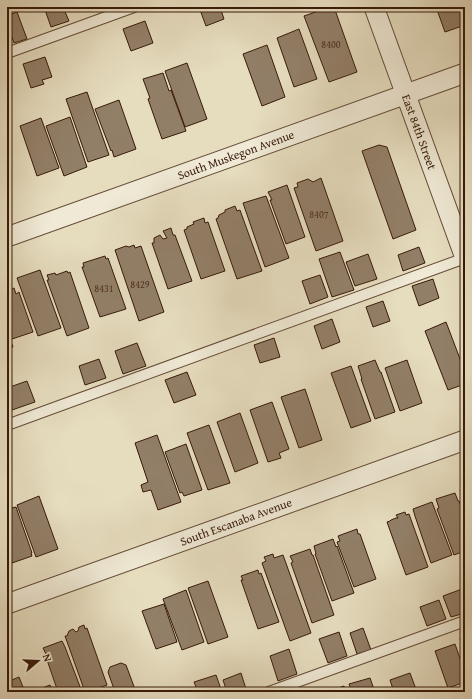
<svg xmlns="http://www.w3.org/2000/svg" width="472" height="699" font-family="'Gentium Book Plus',serif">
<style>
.building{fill:#927f68;stroke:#381a09}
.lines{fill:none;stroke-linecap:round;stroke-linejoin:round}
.lane-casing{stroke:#644b36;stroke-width:12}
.street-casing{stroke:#644b36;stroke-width:21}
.lane{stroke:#efe9d5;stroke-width:10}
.street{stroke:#efe9d5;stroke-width:19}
.labels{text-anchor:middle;stroke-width:3;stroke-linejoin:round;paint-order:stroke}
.number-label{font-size:10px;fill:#4e3321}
.street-label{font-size:12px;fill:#381a09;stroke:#efe9d5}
</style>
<rect width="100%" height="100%" fill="#e6ddbf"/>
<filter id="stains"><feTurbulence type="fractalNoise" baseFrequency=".005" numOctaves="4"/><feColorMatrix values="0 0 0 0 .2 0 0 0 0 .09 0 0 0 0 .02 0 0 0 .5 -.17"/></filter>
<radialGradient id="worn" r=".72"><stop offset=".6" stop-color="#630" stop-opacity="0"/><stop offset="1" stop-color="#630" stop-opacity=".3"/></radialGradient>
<g class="building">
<path d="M44,7H63L69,21L51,27Z"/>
<path d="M199,7H220L224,19L206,26Z"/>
<path d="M330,7H334L357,72L329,82L304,16Z"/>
<path d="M436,7H462L465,16V25L445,32Z"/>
<path d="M17,12L27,39L14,43L7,22V16Z"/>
<path d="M145,21L153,43L131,51L123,29Z"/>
<path d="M299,29L317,79L294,87L277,38Z"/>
<path d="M267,45L285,97L262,106L243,54Z"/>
<path d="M45,57L52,77L42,80L44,84L31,88L23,64Z"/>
<path d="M187,63L207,119L185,127L165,71Z"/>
<path d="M163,73L169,91L171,90L186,131L162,139L148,99L150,98L143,79Z"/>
<path d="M87,92L109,155L88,162L66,99Z"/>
<path d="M119,100L136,149L114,157L112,150L111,151L95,109Z"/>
<path d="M70,117L87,167L64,176L46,126Z"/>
<path d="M41,118L59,168L37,176L20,126Z"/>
<path d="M379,145L387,147L416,230L393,239L362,151Z"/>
<path d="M321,178L343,241L316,251L294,188L298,187L297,183L308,179L313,182Z"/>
<path d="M287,185L305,237L286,244L270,200H272L268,192Z"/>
<path d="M266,196L289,258L265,267L243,203Z"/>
<path d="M235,206L237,211L240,210L262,271L237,279L216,219L218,218L219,215L225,212V210Z"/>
<path d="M204,218L205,223L208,222L225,271L201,279L184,230L187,229V227L194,224L193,222Z"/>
<path d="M171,228L173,235H175L192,281L168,289L152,243H154V238L160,235L163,239L167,238L163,231Z"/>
<path d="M134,245L135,248L141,246L164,312L139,321L115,250L126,246L129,247Z"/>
<path d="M419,247L425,263L403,271L398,255Z"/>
<path d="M340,252L354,290L332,297L319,259Z"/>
<path d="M368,254L377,279L355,286L346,262Z"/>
<path d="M105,256L106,259L108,258L126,309L100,317L82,267H84L83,263Z"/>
<path d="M40,270L61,328L38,336L17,278Z"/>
<path d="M67,271L68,273L70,272L89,328L67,336L47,280H49L47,275L55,273L56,275Z"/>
<path d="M320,275L328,297L310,304L302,281Z"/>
<path d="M433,279L439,298L419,306L412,286Z"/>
<path d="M14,288L16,294L19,292L33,332L12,339L7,325V297L8,296L7,291Z"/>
<path d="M383,301L390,321L373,327L366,307Z"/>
<path d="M332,319L340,342L322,349L314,326Z"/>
<path d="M446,322L465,372V384L448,390L425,331Z"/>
<path d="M7,331L13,347L7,349Z"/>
<path d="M274,338L280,357L260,363L254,345Z"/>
<path d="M137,343L146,366L123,374L115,351Z"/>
<path d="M99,359L106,378L85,385L79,366Z"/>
<path d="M375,360L380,372H381L395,412L375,419L361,379H362L358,366Z"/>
<path d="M407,360L422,403L400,411L385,368Z"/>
<path d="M351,366L371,421L351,428L331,373Z"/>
<path d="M187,372L196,395L174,403L165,380Z"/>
<path d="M27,381L35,402L12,410L7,397V388Z"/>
<path d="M305,389L322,440L299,448L281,397Z"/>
<path d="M272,402L289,449L279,453L281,458L268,462L250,410Z"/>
<path d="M240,413L258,463L235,472L217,422Z"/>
<path d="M209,425L230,483L208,490L187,433Z"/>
<path d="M157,435L181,502L158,510L151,490L143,492L141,485L148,482L135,443Z"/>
<path d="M186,444L202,490L184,496L182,492L180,493L165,452Z"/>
<path d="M465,489V505L460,490Z"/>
<path d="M455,493L458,501H459L465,517V551L454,555L437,509L439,508L436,499Z"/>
<path d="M39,496L58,549L36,557L17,505Z"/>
<path d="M7,498H8L12,508L16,507L32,553H31L32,556L12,563L11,560H9L7,554Z"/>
<path d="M432,502L452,555L431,563L415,516L413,509Z"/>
<path d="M405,512L406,515L409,514L428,567L406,575L387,522L390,521L391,520L396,518H398L396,515Z"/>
<path d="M357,529L358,534H360L376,579L354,587L337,542L340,541L338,536Z"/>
<path d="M333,539L336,547L337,546L354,593L332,601L315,554H316L314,546Z"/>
<path d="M310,549L312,555H313L334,615L312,623L291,563L293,562L290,556Z"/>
<path d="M273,554L274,558L283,555L311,633L290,641L262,563L266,561L264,557Z"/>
<path d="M258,570L259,574L261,573L279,622L258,629L241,580H243L241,576Z"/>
<path d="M208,581L228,637L208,644L188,588Z"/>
<path d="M462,589L465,598V613L451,617L443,596Z"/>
<path d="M186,590L204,642L182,650L163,599Z"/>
<path d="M439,600L446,619L427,626L420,607Z"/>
<path d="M164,604L177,642L156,649L142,611Z"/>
<path d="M84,625L85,629L87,628L107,685L88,692H85L65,636H67L69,631L73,629L76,632L78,631L79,627Z"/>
<path d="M363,628L371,650L357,654L350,633Z"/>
<path d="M339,632L347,656L328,663L319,639Z"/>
<path d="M465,636V646L462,647L460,638Z"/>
<path d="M62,641L65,647L82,692H58L45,654H46L43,648Z"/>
<path d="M455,644L465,673V682L448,688L435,651Z"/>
<path d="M289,649L297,674L278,681L270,656Z"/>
<path d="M121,663L126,665L136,692H115L108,672L110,667Z"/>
<path d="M241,673L247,692H227L223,680Z"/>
<path d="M410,673L417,692H394L390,680Z"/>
<path d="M216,675L222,692H198L194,682Z"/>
<path d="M19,677L25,692H7V682Z"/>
<path d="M370,678L375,692H352L349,684Z"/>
<path d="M50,685L54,692H32Z"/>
<path d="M344,686L346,692H326Z"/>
</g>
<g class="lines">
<defs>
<g id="lane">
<path d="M7,53L134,7"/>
<path d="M7,425L465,258"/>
<path d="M269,692L465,621"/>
</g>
<g id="street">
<path d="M374,7L465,258"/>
<path d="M7,237L465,73"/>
<path d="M7,604L465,440"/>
</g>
</defs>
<use href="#lane" class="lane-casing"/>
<use href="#street" class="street-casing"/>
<use href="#lane" class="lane"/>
<use href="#street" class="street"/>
</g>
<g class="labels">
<g class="number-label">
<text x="331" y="48">8400</text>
<text x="319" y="218">8407</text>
<text x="140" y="288">8429</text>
<text x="104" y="292">8431</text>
</g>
<g class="street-label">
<text transform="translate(419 132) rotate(70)" y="4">East 84th Street</text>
<text transform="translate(236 155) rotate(-20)" y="4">South Muskegon Avenue</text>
<text transform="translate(236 522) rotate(-20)" y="4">South Escanaba Avenue</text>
</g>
</g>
<rect width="472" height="699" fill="none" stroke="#e6ddbf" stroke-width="24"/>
<rect x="8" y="8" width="456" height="683" fill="none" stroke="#381a09" stroke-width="2"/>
<rect x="12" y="12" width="448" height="675" fill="none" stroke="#381a09"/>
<g transform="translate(38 661) rotate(71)" stroke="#efe9d5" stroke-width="3" paint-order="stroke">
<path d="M0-3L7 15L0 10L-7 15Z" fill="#381a09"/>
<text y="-6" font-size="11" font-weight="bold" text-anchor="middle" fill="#381a09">N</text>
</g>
<rect width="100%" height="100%" filter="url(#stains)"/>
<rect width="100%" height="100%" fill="url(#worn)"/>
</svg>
